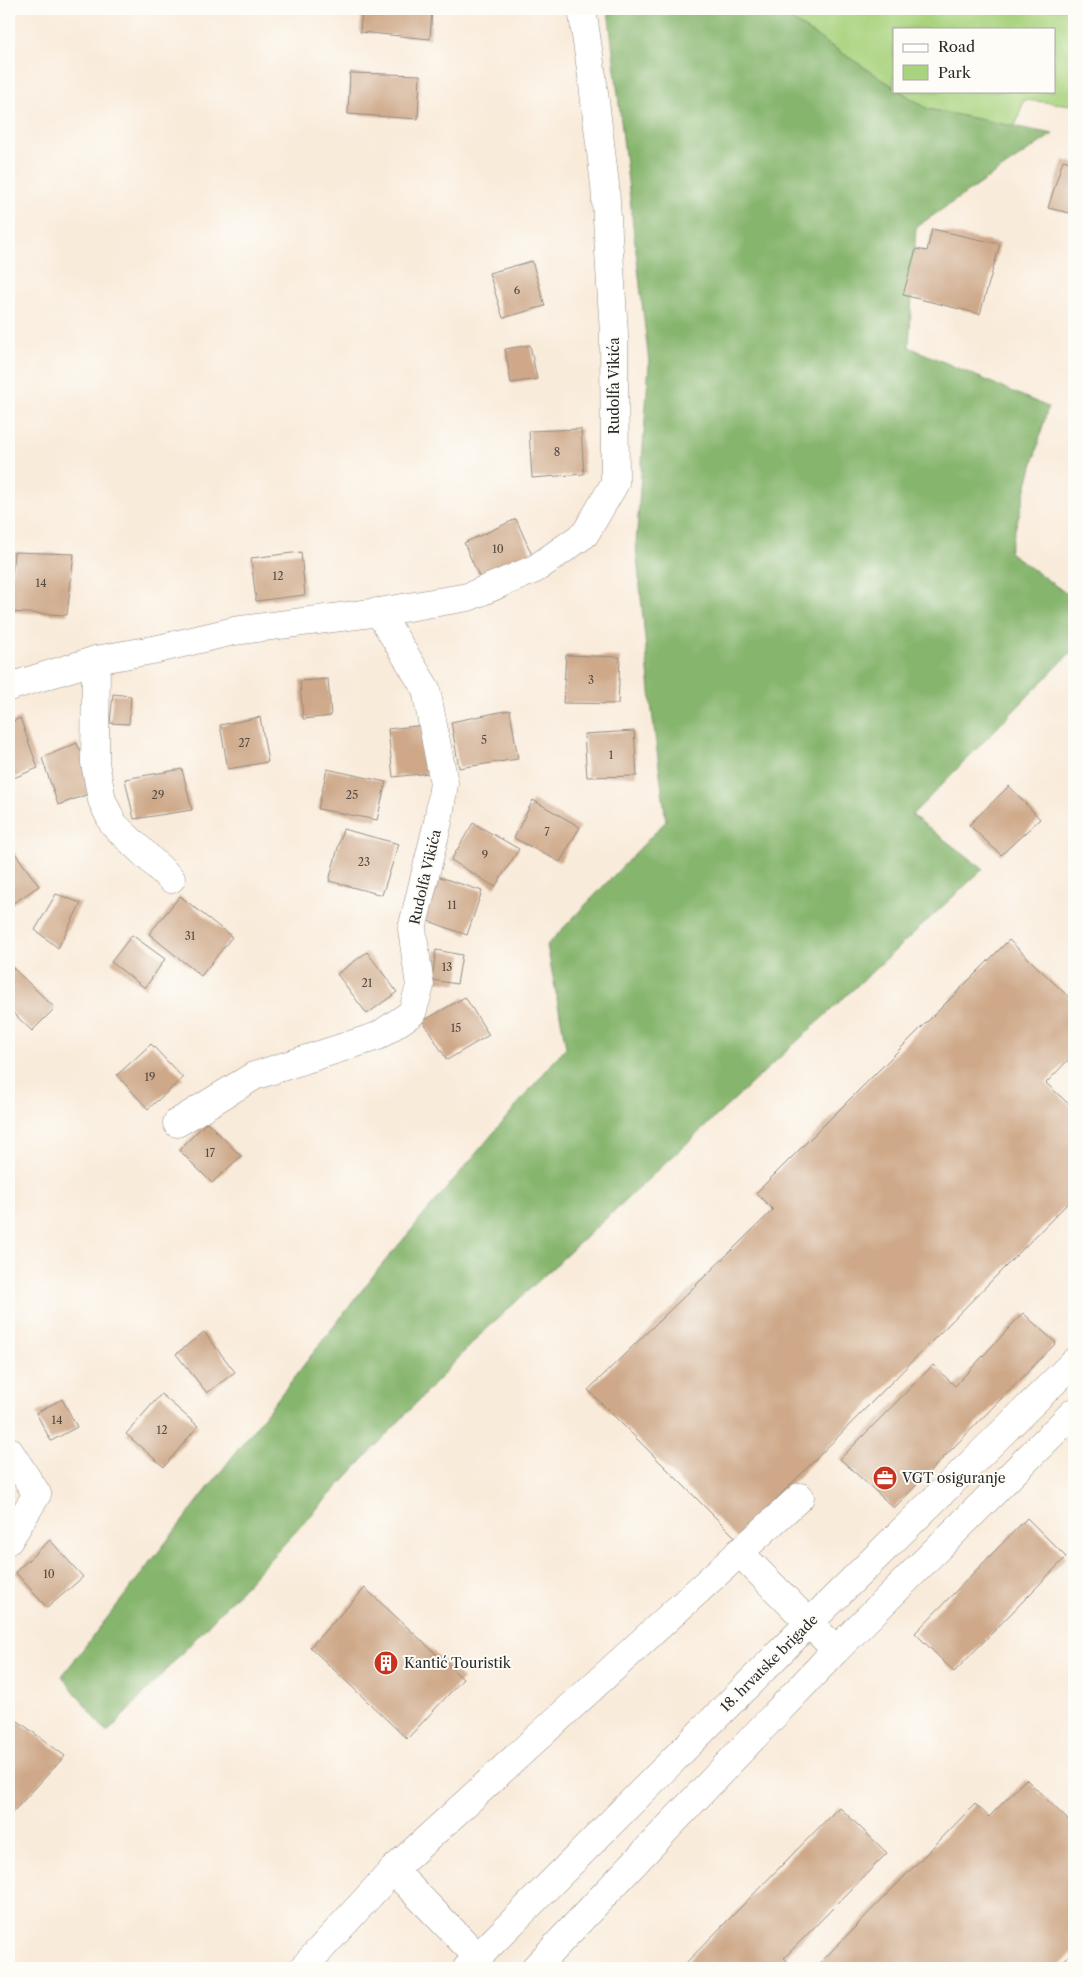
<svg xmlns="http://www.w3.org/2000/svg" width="1083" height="1977" font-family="'Libre Caslon Text',serif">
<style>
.green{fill:#a9d37e;stroke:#6a7f54}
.forest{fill:#86b56d;stroke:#58704c}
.building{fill:#cea888}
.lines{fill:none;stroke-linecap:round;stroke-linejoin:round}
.minor-casing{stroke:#928b82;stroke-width:29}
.major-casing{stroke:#928b82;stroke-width:29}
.minor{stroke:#fff;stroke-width:28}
.major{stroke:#fff;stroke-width:28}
.labels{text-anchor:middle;stroke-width:4;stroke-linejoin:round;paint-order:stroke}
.number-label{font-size:11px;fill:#544a42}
.street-label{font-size:14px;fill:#2b2b2b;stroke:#fdfcf7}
.poi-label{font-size:14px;fill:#2b2b2b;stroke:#fdfcf7;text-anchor:start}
</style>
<rect width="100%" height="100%" fill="#fdfcf7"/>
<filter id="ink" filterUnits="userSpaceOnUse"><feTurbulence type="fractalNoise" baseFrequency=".02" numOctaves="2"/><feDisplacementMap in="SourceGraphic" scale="10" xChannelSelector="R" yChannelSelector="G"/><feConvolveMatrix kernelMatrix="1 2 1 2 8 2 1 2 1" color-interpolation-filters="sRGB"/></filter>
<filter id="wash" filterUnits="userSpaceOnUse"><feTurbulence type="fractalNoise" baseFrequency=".0096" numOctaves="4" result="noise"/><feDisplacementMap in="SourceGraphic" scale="20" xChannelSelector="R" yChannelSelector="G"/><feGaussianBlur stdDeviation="1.12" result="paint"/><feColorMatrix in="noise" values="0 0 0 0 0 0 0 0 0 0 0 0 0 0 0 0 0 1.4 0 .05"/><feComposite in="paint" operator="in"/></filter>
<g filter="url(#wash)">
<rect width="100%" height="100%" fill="#f9ebda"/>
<path class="green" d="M775,9H1074V105L1024,100L1015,127L928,109L900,91H1054V29H894V87Z"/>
<path class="forest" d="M608,9H775L894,87V91H900L928,109L1053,134L916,227L909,347L1048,407L1009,552L1074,599V649L912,815L983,869L479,1336L107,1733L62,1676L380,1267L566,1047L547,945L666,821L652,712L636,545L649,363Z"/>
<g id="blocks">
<g class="building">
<path d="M362,9H432L430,39L360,32Z"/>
<path d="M350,73L420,75L418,119L348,114Z"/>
<path d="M1063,160L1074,163V214L1048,208Z"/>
<path d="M932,229L1000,244L980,314L903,295L916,249L927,251Z"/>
<path d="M532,261L545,306L503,318L489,273Z"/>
<path d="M530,345L537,379L511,383L505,349Z"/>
<path d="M581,429L584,474L532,478L529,431Z"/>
<path d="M516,519L532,555L480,579L464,543Z"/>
<path d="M14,552L74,554L67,615L9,612Z"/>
<path d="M301,552L305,595L256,601L251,558Z"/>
<path d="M566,655L620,657L618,704L563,703Z"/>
<path d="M328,679L331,716L303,719L300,681Z"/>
<path d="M113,694L131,696L129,724L110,723Z"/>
<path d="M510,710L518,759L459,768L451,722Z"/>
<path d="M260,717L268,762L228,769L220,725Z"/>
<path d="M20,718L38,768L11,779L9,775V723Z"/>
<path d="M425,725L430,773L393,777L388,729Z"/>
<path d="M634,731L637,776L587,777L584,734Z"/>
<path d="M77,743L97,791L58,805L42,758Z"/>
<path d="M182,769L192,810L134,819L125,779Z"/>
<path d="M327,769L386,782L377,820L318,809Z"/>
<path d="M1009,786L1040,819L1001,855L969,825Z"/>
<path d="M533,800L580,827L560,862L514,838Z"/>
<path d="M473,823L519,849L495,887L451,860Z"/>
<path d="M343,829L399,844L382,895L329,881Z"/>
<path d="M9,845L39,886L9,906Z"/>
<path d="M437,876L482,891L467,935L423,919Z"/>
<path d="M56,894L81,903L58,948L35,930Z"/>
<path d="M180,896L232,937L201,976L149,934Z"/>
<path d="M132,935L165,959L145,988L111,962Z"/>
<path d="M1009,940L1074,1002V1054L1046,1083L1074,1109V1197L737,1539L588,1390L773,1210L756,1193Z"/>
<path d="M436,950L462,955L457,984L432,980Z"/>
<path d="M367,952L397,992L367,1014L337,974Z"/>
<path d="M10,965L55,1008L32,1031L9,1009Z"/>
<path d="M465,997L489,1035L447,1060L423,1021Z"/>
<path d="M151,1044L183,1078L148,1109L117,1075Z"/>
<path d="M207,1122L241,1156L212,1183L179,1150Z"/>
<path d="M1023,1313L1056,1343L894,1508L840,1459L933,1365L955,1386Z"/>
<path d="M204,1332L235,1372L207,1393L176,1354Z"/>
<path d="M161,1394L198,1426L164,1467L126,1434Z"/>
<path d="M62,1399L77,1427L51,1441L36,1413Z"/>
<path d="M1027,1518L1066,1557L954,1672L915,1633Z"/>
<path d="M50,1540L83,1577L47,1608L15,1572Z"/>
<path d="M365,1588L463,1679L407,1739L310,1647Z"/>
<path d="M18,1721L65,1756L9,1816V1732Z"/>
<path d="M1026,1779L1074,1826V1950L1057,1968H815L975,1804L989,1817Z"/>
<path d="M839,1807L887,1853L784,1958L795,1968H681Z"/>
</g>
</g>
</g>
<g filter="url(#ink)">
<use href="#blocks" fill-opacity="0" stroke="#928b82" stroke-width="1"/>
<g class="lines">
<defs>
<g id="minor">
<path d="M96,660L95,763L102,800L113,824L171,879"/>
<path d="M9,687L96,660L158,649L234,631L379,612L468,597L535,569L585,534L615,483L614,334L605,185L592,76L582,9"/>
<path d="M177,1123L254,1076L378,1036L412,1013L420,986L412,929L438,822L444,783L426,689L379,612"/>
<path d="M9,1451L37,1494L9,1540"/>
<path d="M739,1552L836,1650"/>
<path d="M393,1870L478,1957"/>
<path d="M303,1968L393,1870L800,1497"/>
</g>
<g id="major">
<path d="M467,1968L809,1623L1074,1362"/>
<path d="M535,1968L836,1650L1074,1412"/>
</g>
</defs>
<use href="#minor" class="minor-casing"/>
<use href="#major" class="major-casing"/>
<use href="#minor" class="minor"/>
<use href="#major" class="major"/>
</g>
</g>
<defs>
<symbol id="office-disc" viewBox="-11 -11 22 22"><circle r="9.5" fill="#c8321e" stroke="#fdfcf7"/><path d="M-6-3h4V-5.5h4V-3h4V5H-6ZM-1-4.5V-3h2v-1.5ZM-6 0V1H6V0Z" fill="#fff"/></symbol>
<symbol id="building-disc" viewBox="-11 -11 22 22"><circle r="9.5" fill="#c8321e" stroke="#fdfcf7"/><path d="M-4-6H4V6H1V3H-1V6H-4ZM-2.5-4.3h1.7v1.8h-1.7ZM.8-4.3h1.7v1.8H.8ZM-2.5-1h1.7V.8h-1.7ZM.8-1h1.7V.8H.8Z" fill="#fff"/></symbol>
</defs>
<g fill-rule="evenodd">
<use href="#office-disc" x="871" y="1464" width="28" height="28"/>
<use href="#building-disc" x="372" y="1649" width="28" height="28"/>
</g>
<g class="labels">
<g class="number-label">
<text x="517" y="294">6</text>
<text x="557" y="456">8</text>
<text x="498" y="553">10</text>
<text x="278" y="580">12</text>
<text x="41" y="587">14</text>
<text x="591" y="684">3</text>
<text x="484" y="744">5</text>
<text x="244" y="747">27</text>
<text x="611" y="759">1</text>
<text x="158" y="799">29</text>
<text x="352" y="799">25</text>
<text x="547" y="836">7</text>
<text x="485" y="859">9</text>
<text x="364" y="866">23</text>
<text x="452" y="909">11</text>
<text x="190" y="940">31</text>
<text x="447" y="971">13</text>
<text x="367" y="987">21</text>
<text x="456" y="1032">15</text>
<text x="150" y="1081">19</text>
<text x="210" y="1157">17</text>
<text x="57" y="1424">14</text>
<text x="162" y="1434">12</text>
<text x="49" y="1578">10</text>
</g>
<g class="street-label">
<text transform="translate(614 386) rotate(-90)" y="5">Rudolfa Vikića</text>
<text transform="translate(425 877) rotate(-77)" y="5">Rudolfa Vikića</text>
<text transform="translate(769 1663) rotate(-45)" y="5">18. hrvatske brigade</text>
</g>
<g class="poi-label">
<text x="902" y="1483">VGT osiguranje</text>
<text x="404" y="1668">Kantić Touristik</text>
</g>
</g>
<rect width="1083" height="1977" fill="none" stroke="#fdfcf7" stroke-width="30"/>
<rect x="893" y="28" width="162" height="65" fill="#fdfcf7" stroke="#a9a8a5"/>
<rect x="903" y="44" width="25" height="8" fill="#ffffff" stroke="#a9a8a5"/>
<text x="938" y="52" font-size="15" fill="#2b2b2b">Road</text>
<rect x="903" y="65" width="25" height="15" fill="#a9d37e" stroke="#a9a8a5"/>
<text x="938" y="78" font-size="15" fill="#2b2b2b">Park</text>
</svg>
